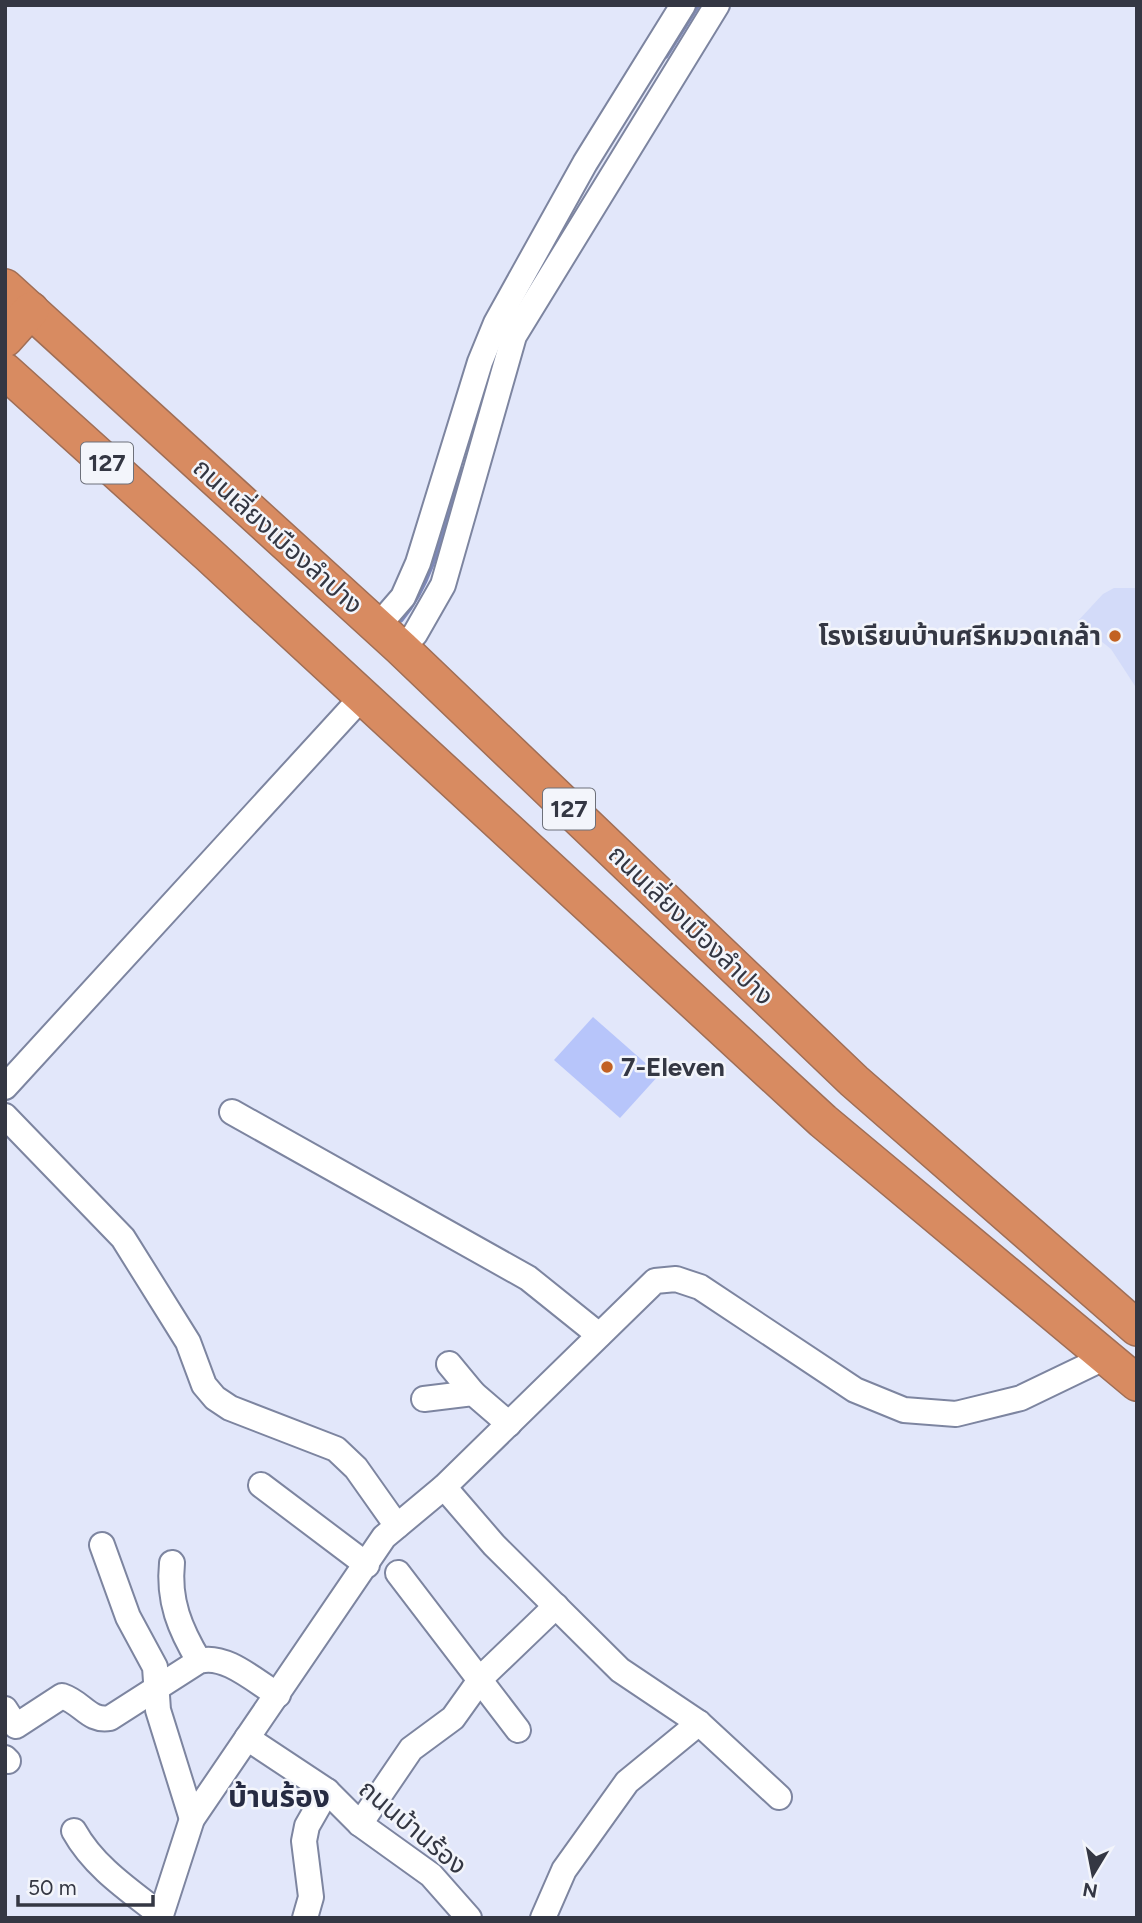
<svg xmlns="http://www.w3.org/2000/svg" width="1142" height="1923" font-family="Figtree,'Noto Sans Thai',sans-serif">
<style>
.built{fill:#d3dbf9}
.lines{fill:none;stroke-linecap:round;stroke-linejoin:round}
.stream{stroke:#7d88b9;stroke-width:5}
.building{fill:#b7c5fa}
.minor-casing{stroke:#7d85a0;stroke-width:28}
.highway-casing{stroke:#9f6e56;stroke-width:38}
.minor{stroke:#fff;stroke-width:24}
.highway{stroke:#d88b61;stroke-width:35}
.poi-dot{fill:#c26123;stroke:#f3f5fb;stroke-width:2.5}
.labels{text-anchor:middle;stroke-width:5;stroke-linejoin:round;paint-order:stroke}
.shield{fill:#f3f5fb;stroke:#6d707a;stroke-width:2}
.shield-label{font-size:24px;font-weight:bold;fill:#343743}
.street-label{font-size:26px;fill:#343743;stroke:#f3f5fb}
.poi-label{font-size:26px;font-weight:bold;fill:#343743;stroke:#f3f5fb;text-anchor:end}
.quarter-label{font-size:30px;font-weight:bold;fill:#262b42;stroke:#f3f5fb}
</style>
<rect width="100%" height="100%" fill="#e2e7fa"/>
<path class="built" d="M1114,588H1137V689L1111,649L1077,622L1103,594Z"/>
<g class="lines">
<g class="stream">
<path d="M666,56L698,5"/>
<path d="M478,410L495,360"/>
<path d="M401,620C435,579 445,520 460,470"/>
</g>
</g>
<path class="building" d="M593,1017L659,1075L620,1118L554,1060Z"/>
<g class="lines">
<defs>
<g id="minor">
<path d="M377,627L403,597L418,563L480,362L496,323L585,163L683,5"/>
<path d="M401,648L415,634L443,585L514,336L717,5"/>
<path d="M5,1087L363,696"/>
<path d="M232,1112L528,1278L599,1335"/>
<path d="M5,1116L123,1238L188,1342L204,1385L215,1398L230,1408L336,1449L356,1468L397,1526"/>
<path d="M449,1364L473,1393"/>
<path d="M424,1399L473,1393L509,1424"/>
<path d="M261,1485L367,1565"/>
<path d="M444,1487L494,1545L620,1670L699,1723L779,1797"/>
<path d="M102,1545L128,1617L155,1667L158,1710L192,1819"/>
<path d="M172,1563C168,1601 180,1629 199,1661"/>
<path d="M398,1573L518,1730"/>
<path d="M5,1709L16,1726L62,1696C83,1703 89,1722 110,1718L199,1661C225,1653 256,1682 278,1695"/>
<path d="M247,1738L327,1791L360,1824L431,1875L469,1918"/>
<path d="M5,1758L8,1761"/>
<path d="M360,1824L411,1749L453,1718L483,1676L556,1606"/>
<path d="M74,1831C94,1867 129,1890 161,1915"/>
<path d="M160,1918L192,1819L384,1537L444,1487L655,1281L676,1279L700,1287L855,1390L904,1410L956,1414L1021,1398L1104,1358"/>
<path d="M305,1918L311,1897L304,1841L307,1826L327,1791"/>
<path d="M543,1918L564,1870L627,1782L699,1723"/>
</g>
<g id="highway">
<path d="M5,287L401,648L854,1081L1137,1328"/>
<path d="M5,339L31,310"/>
<path d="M5,371L209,555L823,1121L1137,1383"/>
</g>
</defs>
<use href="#minor" class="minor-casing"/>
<use href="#highway" class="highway-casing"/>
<use href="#minor" class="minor"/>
<use href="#highway" class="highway"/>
</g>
<g class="poi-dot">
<circle cx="1115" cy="636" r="7"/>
<circle cx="607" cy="1067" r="7"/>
</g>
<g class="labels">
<g class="shield">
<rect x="81" y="442.5" width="52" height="41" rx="5"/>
<rect x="543" y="788.5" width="52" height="41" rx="5"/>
</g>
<g class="shield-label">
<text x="107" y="471">127</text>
<text x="569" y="817">127</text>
</g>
<g class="street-label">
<text transform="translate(278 536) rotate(42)" y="9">ถนนเลี่ยงเมืองลำปาง</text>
<text transform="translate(691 925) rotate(44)" y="9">ถนนเลี่ยงเมืองลำปาง</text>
<text transform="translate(413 1827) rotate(40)" y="9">ถนนบ้านร้อง</text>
</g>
<g class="poi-label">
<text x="1101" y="645">โรงเรียนบ้านศรีหมวดเกล้า</text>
<text x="621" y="1076" text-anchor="start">7-Eleven</text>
</g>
<g class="quarter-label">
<text x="279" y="1807">บ้านร้อง</text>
</g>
</g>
<rect width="1142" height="1923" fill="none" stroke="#343743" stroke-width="14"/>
<g transform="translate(1093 1874) rotate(190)" stroke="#f3f5fb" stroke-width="5" paint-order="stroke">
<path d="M0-5L12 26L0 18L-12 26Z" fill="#343743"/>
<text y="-10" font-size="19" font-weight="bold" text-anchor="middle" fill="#343743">N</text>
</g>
<path d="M18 1895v10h135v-10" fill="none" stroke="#343743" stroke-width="3.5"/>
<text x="28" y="1895" font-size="21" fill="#343743" stroke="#f3f5fb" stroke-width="5" paint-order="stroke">50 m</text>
</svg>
